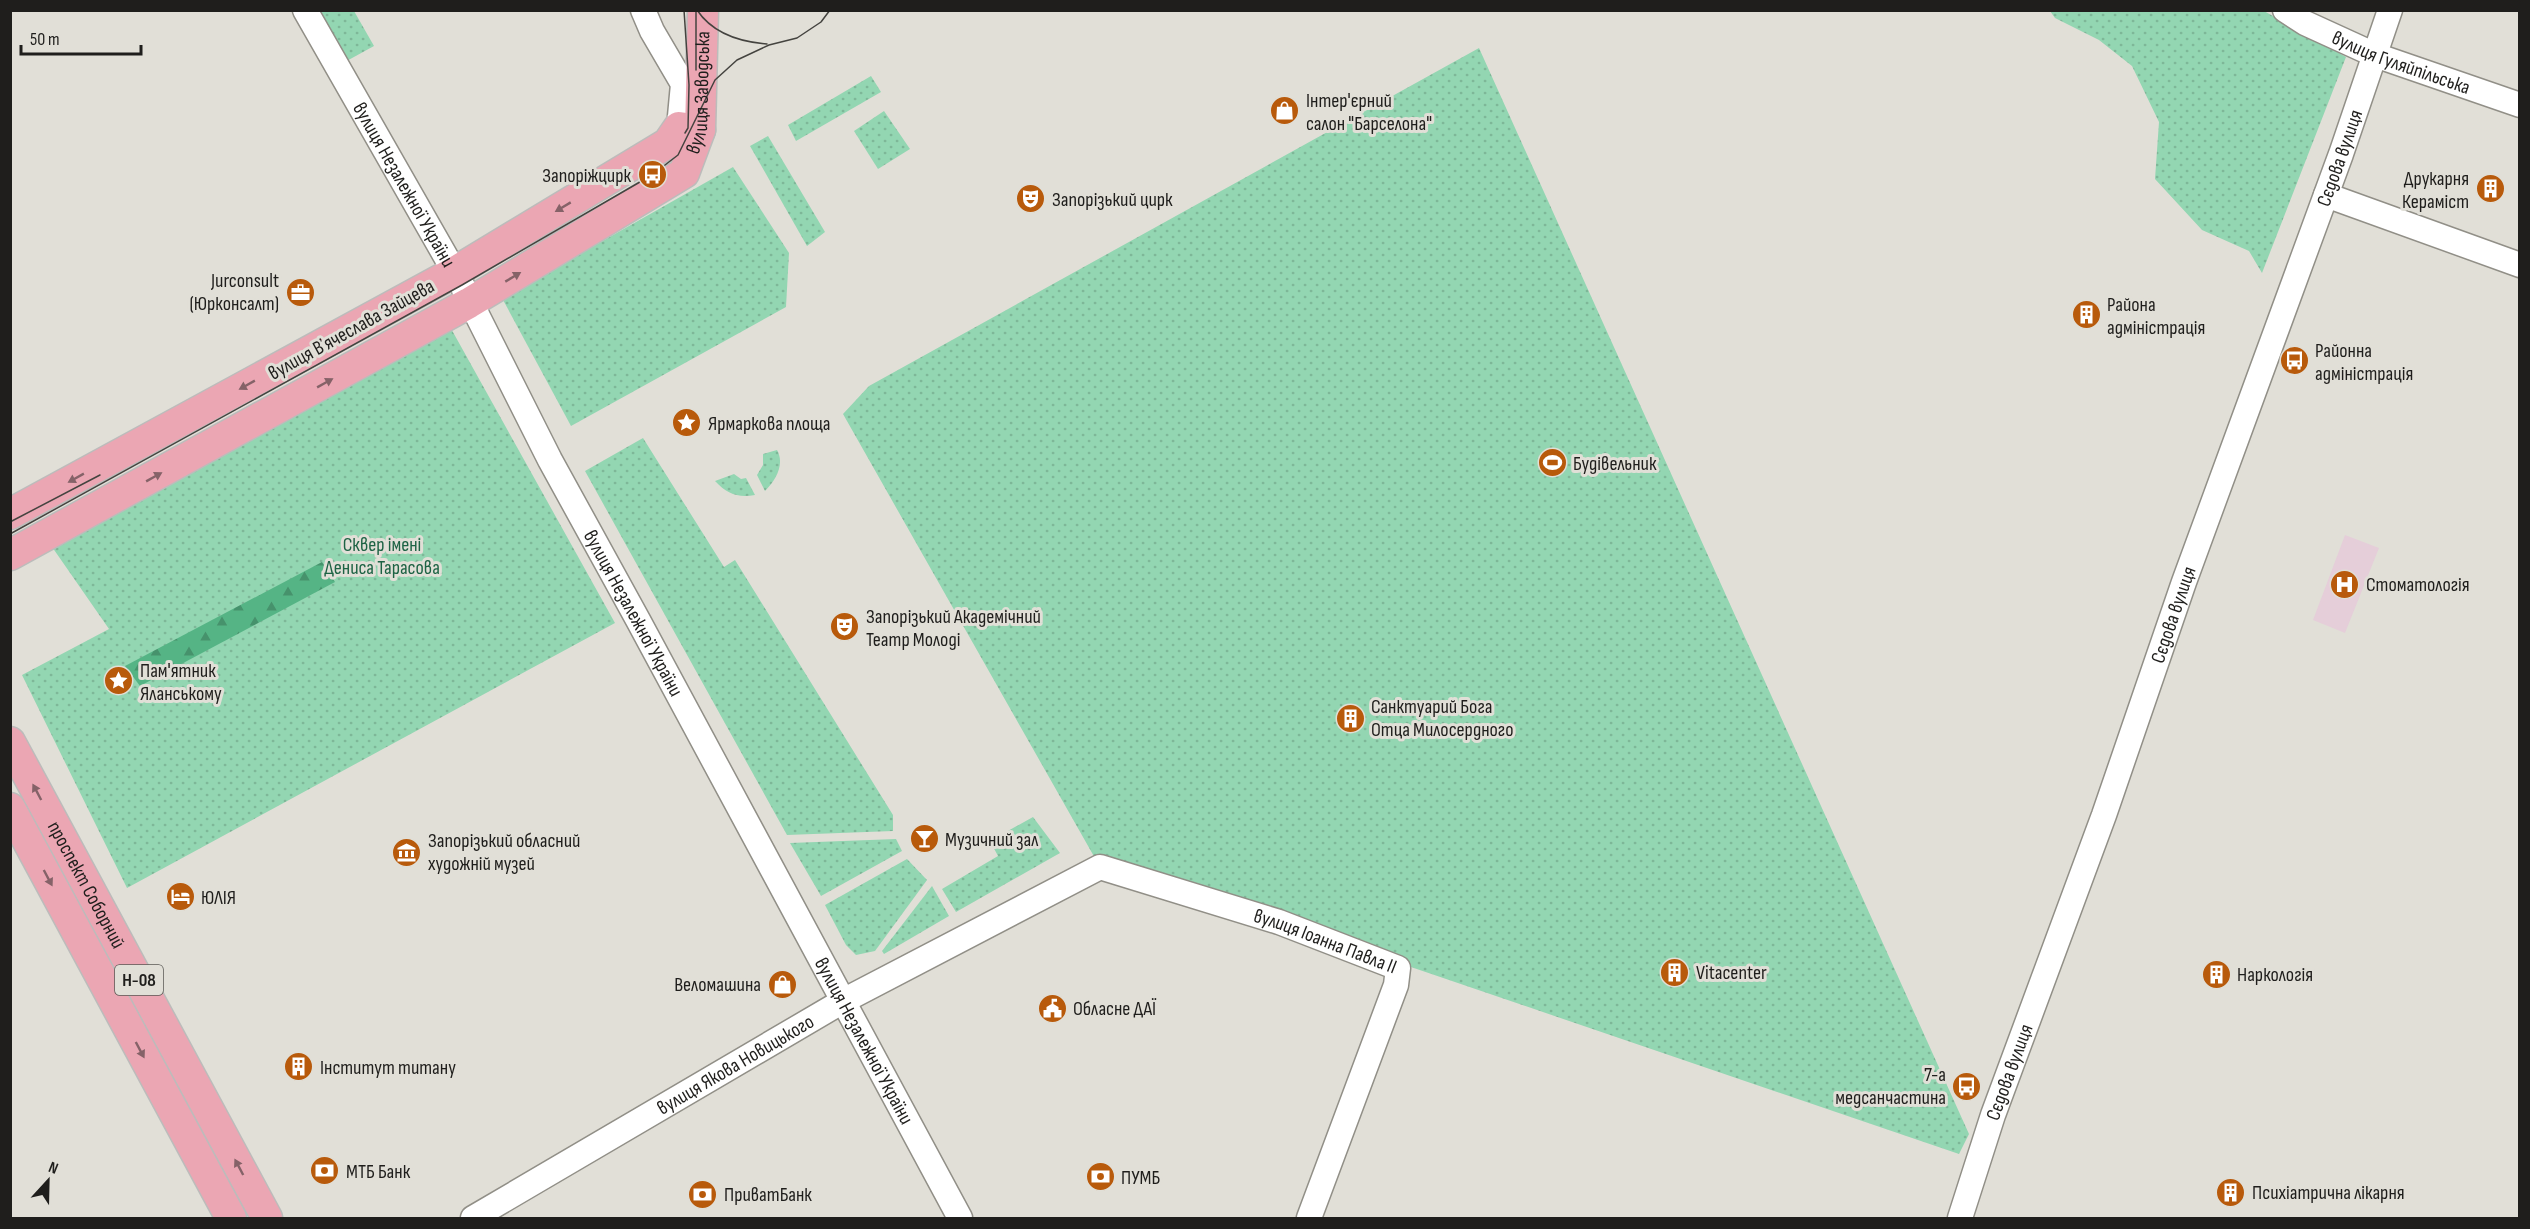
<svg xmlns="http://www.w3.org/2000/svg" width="2530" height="1229" font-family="'Sofia Sans Condensed',sans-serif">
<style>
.medical{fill:#e5ced9}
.green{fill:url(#green-dots)}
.forest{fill:url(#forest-firs)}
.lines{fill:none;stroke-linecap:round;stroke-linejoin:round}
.minor-casing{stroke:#918f87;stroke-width:27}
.major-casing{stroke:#bcbcbb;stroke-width:33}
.minor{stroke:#fff;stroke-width:24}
.major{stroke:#eba6b3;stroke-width:30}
.tram{stroke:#44433f;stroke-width:1.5}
.oneway{fill:#856268}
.labels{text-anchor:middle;stroke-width:6;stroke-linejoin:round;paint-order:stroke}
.shield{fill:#e1dfd7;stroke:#595854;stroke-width:1.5}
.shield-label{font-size:18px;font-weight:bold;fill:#1f1e1c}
.street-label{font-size:20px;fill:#1f1e1c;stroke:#e1dfd7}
.poi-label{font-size:20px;fill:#1f1e1c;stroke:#e1dfd7;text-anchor:start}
.park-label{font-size:20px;fill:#1d6344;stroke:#e1dfd7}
</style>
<defs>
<pattern id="green-dots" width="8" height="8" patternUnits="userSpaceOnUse" patternTransform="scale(1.5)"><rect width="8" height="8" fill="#93d6b2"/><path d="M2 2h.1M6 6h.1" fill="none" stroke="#7eb798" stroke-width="1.8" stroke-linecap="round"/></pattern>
<pattern id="forest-firs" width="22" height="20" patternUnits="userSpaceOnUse" patternTransform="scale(1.5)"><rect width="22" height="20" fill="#55b485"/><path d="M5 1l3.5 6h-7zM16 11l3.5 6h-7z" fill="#46926c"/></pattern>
</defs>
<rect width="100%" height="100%" fill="#e1dfd7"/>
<path class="medical" d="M2345,535L2379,548L2345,633L2313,620Z"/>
<g class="green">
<path d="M314,11H354L374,46L343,63Z"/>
<path d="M2050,11H2264L2346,57L2262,273L2249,251L2202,230L2155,179L2159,122L2132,66L2099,40L2055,18Z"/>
<path d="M1479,48L1969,1134L1959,1154L1279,922L1100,867L843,414L869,386Z"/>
<path d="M871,76L881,92L796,141L788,125Z"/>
<path d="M884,111L910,149L878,169L854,131Z"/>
<path d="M768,136L825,232L807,246L750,146Z"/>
<path d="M733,167L789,253L786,307L571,426L502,298Z"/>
<path d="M449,325L615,623L127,888L22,675L109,629L50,544Z"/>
<path d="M643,438L724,567L735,560L893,815V831L787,835L585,471Z"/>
<path d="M777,450C785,464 776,480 765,491L757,475L763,465V454Z"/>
<path d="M734,474L741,479L746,478L755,495C738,498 727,494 715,481Z"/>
<path d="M1033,817L1060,853L956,912L942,889L998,856L990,841Z"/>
<path d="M896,839L902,851L821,896L790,843Z"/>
<path d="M907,859L927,880L875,951L856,955L846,945L825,905Z"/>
<path d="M932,886L949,916L884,954L882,951Z"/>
</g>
<path class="forest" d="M322,562L335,582L140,686L125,666Z"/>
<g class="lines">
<defs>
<g id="minor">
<path id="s1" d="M305,10L462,285L550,460L638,620L960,1218"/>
<path d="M643,10L652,31L683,84L679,127"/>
<path id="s2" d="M2285,10L2305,23L2375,55L2520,105"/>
<path d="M2326,195L2520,265"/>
<path id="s3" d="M473,1218L843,1001L1100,867L1279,922L1398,968L1396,985L1309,1218"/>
<path id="s4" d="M1960,1218L1993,1115L2104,815L2184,582L2341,154L2390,10"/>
</g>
<g id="major">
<path d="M10,514L453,273L668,143L679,127L700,130"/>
<path id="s5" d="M10,555L469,303L684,173L700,130L703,10"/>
<path id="s6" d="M10,742L267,1218"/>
<path d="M10,808L231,1218"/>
</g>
</defs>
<use href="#minor" class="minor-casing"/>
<use href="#major" class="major-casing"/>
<use href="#minor" class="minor"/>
<use href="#major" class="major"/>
<g class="tram">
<path d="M684,10L689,85L688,128L685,133"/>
<path d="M696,10V70"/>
<path d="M697,10C713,34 741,42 767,44"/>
<path d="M10,522L100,475"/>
<path d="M10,534L462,285L652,175L678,155L715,80L737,60L769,45L797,38L821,22L830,10"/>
</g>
</g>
<defs><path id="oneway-solid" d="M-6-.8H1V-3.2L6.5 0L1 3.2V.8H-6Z" transform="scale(1.5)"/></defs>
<g class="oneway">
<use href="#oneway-solid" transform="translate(563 207) rotate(149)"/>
<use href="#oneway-solid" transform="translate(513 277) rotate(-31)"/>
<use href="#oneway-solid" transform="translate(325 383) rotate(-29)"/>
<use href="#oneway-solid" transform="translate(247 385) rotate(151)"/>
<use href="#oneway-solid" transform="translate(154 477) rotate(-29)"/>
<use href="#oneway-solid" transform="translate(76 478) rotate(151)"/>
<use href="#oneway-solid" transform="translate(37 792) rotate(-118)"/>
<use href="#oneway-solid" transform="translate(48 878) rotate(62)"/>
<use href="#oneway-solid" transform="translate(140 1050) rotate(62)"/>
<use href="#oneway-solid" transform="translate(239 1167) rotate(-118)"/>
</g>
<defs>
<symbol id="shop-disc" viewBox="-11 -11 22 22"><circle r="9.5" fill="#b85a0b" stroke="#e1dfd7"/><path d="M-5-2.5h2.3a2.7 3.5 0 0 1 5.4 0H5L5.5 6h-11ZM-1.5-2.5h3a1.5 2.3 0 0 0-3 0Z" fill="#fff"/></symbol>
<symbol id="bus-disc" viewBox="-11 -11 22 22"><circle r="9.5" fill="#b85a0b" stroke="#e1dfd7"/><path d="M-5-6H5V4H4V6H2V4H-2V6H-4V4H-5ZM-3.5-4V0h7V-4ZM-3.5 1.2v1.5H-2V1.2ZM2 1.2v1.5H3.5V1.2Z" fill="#fff"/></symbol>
<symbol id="building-disc" viewBox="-11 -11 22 22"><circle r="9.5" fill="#b85a0b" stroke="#e1dfd7"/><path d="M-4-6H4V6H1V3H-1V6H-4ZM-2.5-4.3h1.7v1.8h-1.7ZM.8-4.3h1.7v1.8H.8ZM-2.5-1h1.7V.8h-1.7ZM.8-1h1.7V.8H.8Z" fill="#fff"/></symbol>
<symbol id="theatre-disc" viewBox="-11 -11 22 22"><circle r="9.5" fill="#b85a0b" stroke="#e1dfd7"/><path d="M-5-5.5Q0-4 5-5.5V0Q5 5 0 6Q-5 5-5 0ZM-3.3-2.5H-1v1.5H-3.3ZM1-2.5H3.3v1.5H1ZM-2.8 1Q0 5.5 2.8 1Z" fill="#fff"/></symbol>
<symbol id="office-disc" viewBox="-11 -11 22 22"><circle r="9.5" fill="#b85a0b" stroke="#e1dfd7"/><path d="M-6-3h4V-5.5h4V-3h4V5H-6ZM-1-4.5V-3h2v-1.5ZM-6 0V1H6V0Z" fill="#fff"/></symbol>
<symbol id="sight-disc" viewBox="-11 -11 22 22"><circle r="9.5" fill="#b85a0b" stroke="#e1dfd7"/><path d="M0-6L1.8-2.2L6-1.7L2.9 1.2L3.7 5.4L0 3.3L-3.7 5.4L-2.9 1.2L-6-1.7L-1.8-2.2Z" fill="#fff"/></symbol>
<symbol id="stadium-disc" viewBox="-11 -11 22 22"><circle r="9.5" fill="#b85a0b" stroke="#e1dfd7"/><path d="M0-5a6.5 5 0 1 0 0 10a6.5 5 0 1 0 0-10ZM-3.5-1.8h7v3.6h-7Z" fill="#fff"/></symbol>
<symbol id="hospital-disc" viewBox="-11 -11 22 22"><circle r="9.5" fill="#b85a0b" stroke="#e1dfd7"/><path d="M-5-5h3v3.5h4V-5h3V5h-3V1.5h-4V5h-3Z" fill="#fff"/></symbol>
<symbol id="bar-disc" viewBox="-11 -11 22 22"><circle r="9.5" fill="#b85a0b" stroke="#e1dfd7"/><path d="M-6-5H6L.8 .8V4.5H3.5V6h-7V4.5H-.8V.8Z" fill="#fff"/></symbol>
<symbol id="museum-disc" viewBox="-11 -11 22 22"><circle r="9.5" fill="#b85a0b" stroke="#e1dfd7"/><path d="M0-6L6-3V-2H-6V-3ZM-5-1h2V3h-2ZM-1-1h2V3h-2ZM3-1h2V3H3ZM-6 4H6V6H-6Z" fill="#fff"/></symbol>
<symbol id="hotel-disc" viewBox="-11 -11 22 22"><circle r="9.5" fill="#b85a0b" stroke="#e1dfd7"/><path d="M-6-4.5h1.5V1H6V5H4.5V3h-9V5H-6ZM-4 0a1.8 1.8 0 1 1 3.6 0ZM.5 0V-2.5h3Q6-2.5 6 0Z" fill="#fff"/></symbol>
<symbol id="civic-disc" viewBox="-11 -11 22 22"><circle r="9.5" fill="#b85a0b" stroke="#e1dfd7"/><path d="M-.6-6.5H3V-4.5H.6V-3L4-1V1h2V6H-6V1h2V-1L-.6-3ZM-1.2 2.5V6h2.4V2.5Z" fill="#fff"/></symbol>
<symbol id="bank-disc" viewBox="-11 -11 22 22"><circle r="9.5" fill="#b85a0b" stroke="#e1dfd7"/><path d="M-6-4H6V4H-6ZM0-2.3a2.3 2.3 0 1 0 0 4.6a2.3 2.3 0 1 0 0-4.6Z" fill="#fff"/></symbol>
</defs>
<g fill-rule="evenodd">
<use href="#shop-disc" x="1268" y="94" width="33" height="33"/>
<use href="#bus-disc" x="636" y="158" width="33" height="33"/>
<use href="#building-disc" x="2474" y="172" width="33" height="33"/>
<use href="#theatre-disc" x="1014" y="182" width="33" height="33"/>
<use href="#office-disc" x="284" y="276" width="33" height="33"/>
<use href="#building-disc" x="2070" y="298" width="33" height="33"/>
<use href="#bus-disc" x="2278" y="344" width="33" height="33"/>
<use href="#sight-disc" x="670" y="406" width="33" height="33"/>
<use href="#stadium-disc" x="1536" y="446" width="33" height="33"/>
<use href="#hospital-disc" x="2328" y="568" width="33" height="33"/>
<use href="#theatre-disc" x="828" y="610" width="33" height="33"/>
<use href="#sight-disc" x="102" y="664" width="33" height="33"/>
<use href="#building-disc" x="1334" y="702" width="33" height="33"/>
<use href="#bar-disc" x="908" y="822" width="33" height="33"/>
<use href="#museum-disc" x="390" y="836" width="33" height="33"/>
<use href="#hotel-disc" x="164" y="880" width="33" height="33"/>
<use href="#building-disc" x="1658" y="956" width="33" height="33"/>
<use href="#building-disc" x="2200" y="958" width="33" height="33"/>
<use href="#shop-disc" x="766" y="968" width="33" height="33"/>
<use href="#civic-disc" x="1036" y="992" width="33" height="33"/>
<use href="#building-disc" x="282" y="1050" width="33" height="33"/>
<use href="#bus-disc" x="1950" y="1070" width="33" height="33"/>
<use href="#bank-disc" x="308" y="1154" width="33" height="33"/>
<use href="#bank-disc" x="1084" y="1160" width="33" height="33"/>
<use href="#building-disc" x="2214" y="1176" width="33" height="33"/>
<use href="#bank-disc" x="686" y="1178" width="33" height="33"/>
</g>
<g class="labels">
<rect class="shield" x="115" y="965" width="48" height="30" rx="4.5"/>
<g class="shield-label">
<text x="139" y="986">Н-08</text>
</g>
<g class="street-label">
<text dy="7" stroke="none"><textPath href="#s2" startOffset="128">вулиця Гуляйпільська</textPath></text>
<text dy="7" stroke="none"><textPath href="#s5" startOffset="858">вулиця Заводська</textPath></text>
<text dy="7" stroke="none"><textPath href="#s4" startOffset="1126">Сєдова вулиця</textPath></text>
<text dy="7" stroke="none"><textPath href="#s1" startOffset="201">вулиця Незалежної України</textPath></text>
<text transform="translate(351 329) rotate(-29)" y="7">вулиця Вʼячеслава Зайцева</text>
<text dy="7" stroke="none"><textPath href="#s1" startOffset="687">вулиця Незалежної України</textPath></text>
<text dy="7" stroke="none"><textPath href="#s4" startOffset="640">Сєдова вулиця</textPath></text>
<text dy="7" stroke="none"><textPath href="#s6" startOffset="162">проспект Соборний</textPath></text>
<text dy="7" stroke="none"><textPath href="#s3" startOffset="956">вулиця Іоанна Павла ІІ</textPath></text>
<text dy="7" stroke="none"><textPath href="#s1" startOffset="1173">вулиця Незалежної України</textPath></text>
<text dy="7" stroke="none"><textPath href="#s3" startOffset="304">вулиця Якова Новицького</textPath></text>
<text dy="7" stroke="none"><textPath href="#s4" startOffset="154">Сєдова вулиця</textPath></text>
</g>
<g class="poi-label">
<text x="1306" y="107">Інтер'єрний<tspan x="1306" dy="23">салон "Барселона"</tspan></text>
<text x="631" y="182" text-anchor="end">Запоріжцирк</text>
<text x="2469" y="185" text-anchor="end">Друкарня<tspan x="2469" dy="23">Кераміст</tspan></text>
<text x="1052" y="206">Запорізький цирк</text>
<text x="279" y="287" text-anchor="end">Jurconsult<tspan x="279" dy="23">(Юрконсалт)</tspan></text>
<text x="2107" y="311">Района<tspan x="2107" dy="23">адміністрація</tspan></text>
<text x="2315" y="357">Районна<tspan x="2315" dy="23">адміністрація</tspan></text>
<text x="708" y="430">Ярмаркова площа</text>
<text x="1573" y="470">Будівельник</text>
<text x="2366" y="591">Стоматологія</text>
<text x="866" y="623">Запорізький Академічний<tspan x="866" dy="23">Театр Молоді</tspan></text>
<text x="140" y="677">Пам'ятник<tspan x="140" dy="23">Яланському</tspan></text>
<text x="1371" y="713">Санктуарий Бога<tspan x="1371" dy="23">Отца Милосердного</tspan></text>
<text x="945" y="846">Музичний зал</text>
<text x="428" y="847">Запорізький обласний<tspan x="428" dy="23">художній музей</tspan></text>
<text x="201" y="904">ЮЛІЯ</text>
<text x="1696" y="979">Vitacenter</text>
<text x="2237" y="981">Наркологія</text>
<text x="761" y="991" text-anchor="end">Веломашина</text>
<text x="1073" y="1015">Обласне ДАЇ</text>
<text x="320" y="1074">Інститут титану</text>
<text x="1946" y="1081" text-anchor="end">7-а<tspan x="1946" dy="23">медсанчастина</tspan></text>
<text x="346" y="1178">МТБ Банк</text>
<text x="1121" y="1184">ПУМБ</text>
<text x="2252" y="1199">Психіатрична лікарня</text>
<text x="724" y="1201">ПриватБанк</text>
</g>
<g class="park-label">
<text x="382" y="551">Сквер імені<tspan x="382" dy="23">Дениса Тарасова</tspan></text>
</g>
</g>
<rect width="2530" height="1229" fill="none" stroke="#1f1e1c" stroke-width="24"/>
<g transform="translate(48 1181) rotate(22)" stroke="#e1dfd7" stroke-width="4.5" paint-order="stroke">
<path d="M0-4.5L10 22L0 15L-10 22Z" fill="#1f1e1c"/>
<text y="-9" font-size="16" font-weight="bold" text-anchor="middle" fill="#1f1e1c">N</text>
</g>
<path d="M21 45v9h120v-9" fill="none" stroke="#1f1e1c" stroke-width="3"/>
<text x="30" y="45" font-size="18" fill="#1f1e1c" stroke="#e1dfd7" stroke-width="4.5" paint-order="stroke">50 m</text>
</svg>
